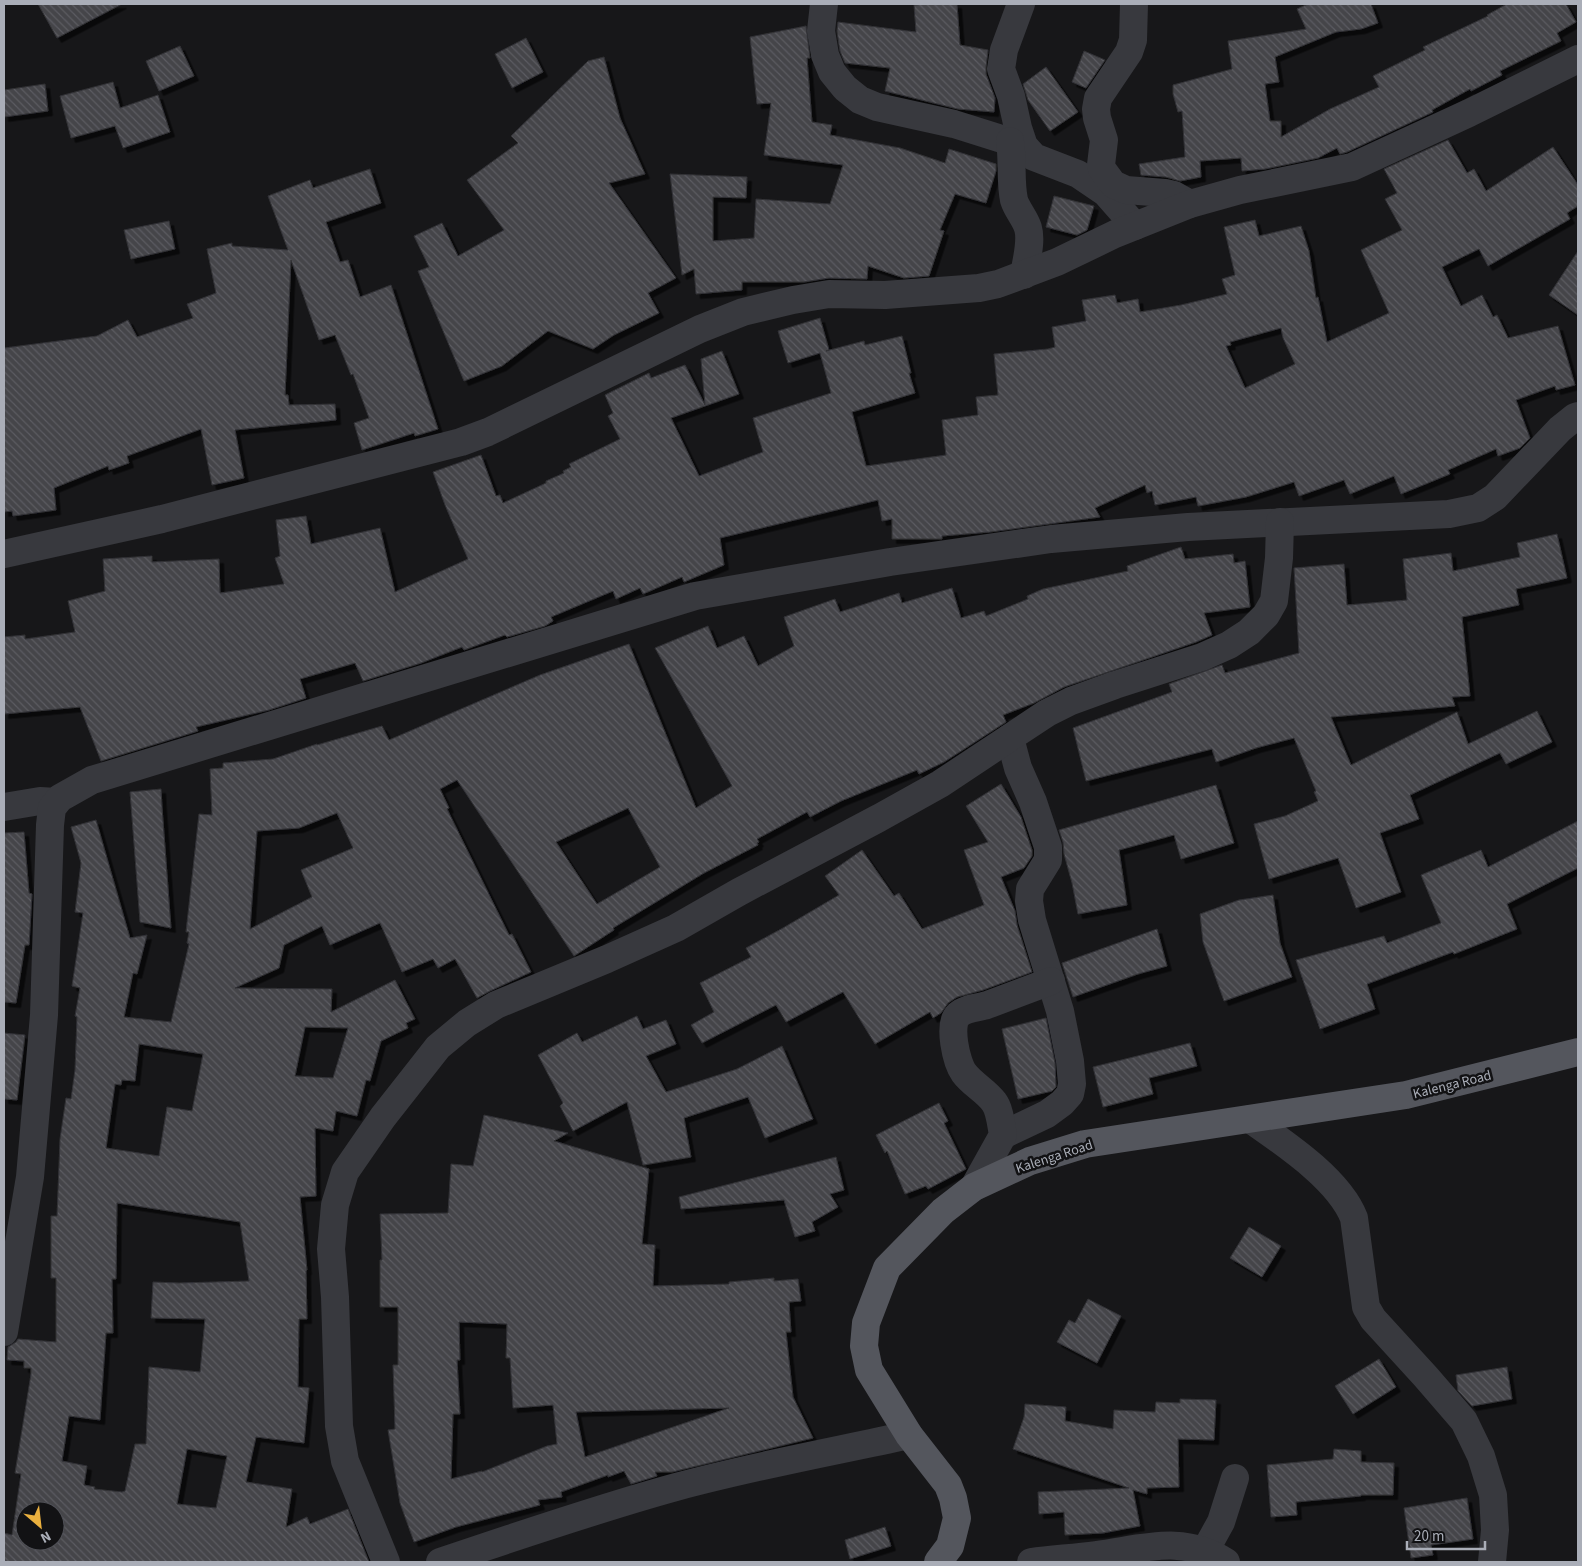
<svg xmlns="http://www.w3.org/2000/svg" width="1582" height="1566" font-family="'Source Sans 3',sans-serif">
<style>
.building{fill:url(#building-back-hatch);stroke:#313135;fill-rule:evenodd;filter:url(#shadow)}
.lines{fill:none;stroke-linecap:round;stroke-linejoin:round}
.minor{stroke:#38393e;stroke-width:28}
.major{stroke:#54565d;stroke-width:28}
.labels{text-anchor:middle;stroke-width:5;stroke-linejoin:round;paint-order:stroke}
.street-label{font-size:14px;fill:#aaaeb8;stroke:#121214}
</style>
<defs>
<pattern id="building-back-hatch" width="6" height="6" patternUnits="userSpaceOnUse" patternTransform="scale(1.25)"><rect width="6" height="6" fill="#444449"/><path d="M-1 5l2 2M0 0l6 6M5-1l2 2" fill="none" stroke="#5c5c61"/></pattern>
<filter id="shadow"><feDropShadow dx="4.5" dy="4.5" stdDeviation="0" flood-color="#0009"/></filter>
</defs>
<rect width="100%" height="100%" fill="#171719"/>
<g class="building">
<path d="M38,4H122L57,38Z"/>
<path d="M925,4H957L960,45L988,50L986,67V74L995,98L994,112L958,109L885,91L890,68L845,63L840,51L837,31L838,22L916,32L914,5Z"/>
<path d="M1308,4H1371L1378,23L1361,29L1336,32L1275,57L1279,82L1265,84L1270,121H1281V137L1330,109L1379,87L1373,76L1425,50L1423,47L1488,16L1487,15L1507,4H1566L1576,22L1557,33L1561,41L1500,71L1502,75L1471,91L1470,89L1432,110L1433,112L1347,152L1340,154L1337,148L1318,158L1265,169L1242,171L1241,158L1200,161L1201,177L1180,181L1166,177L1141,175L1139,164L1185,157L1182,111L1178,112L1173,94V85L1232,69L1228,41L1306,29L1297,9Z"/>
<path d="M806,26L810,58H807L812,122L832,125L830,135L900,148L945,163L949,149L996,164V171L986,203L955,194L940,230L944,231L929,276L904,278L868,266L867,279L829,278L804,282H742V290L696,294L694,269L682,275L670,174L747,177L746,198L713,197V241L754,238L756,199L830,204L843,165L764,155L771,103L757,104L750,37Z"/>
<path d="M526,38L543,72L512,88L495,54Z"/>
<path d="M180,46L194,76L159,91L146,61Z"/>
<path d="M1084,51L1105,60L1086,88L1072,82Z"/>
<path d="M604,57L620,118L645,174L609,183L676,278L648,293L659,313L614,335L593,349L548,331L502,366L464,381L418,271L429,267L414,236L442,223L458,256L504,230L467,180L518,143L511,136L588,61Z"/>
<path d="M1046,67L1078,112L1050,131L1028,100L1023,84Z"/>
<path d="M113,82L120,108L158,95L170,132L123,148L115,126L71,138L60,96Z"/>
<path d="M45,84L48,111L4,117V90Z"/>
<path d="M1448,140L1467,173L1474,169L1486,191L1553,147L1578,185V206L1567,213L1570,219L1488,266L1479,249L1442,267L1461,306L1482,295L1493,317L1497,315L1508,338L1558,326L1575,385L1556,390L1555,386L1516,400L1530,438L1520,448L1498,456L1496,449L1448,470L1450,474L1401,494L1394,476L1350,494L1344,480L1299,496L1294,482L1246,497L1198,506L1196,497L1155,505L1152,491L1147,493L1145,485L1095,508L1100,517L990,532L942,536V539H892V519L882,521L878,500L720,538L724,565L684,582L682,577L643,594L640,588L616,599L613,591L551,617L553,621L545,626L507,637L505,635L464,650L462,647L421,663L363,681L355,663L300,679L306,698L269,710L196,727L198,731L101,761L80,707L4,714V637L25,635V639L75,632L68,601L105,591L103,559L152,556V562L219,559L220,593L284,584L275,558L280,556L276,520L306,516L311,544L380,528L395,592L468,559L445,505L433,472L481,455L496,496L500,495L503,503L546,483V481L564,473L563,471L571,467L569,464L620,439L608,416L613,413L605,395L649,373L651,378L685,365L705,405L701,359L722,351L739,394L671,418L699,476L763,452L753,418L831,393L820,353L788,363L778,331L820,318L829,350L826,351L864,341L865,345L902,336L911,373H909L915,393L852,412L866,466L946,455L942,420L978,415L976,397L998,395L994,354L1048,349L1055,347L1052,327L1086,321L1082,300L1115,295L1117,303L1138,299L1140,312L1181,305L1227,294L1222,279L1235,275L1224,227L1255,220L1259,236L1301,226L1309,251L1316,298L1318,297L1327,342L1389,313L1361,250L1402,230L1385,199L1397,193L1384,169ZM1281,328L1283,338L1295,364L1245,388L1226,346L1231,345L1230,342Z"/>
<path d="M370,169L381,203L326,222L340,262L348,260L360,297L391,285L438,429L415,436L414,433L362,450L354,423L369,418L353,374L351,375L335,335L319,340L291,260L285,395H288L289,405L335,404L336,420L235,430L244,478L212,485L201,429L127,456L129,463L109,470L108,466L54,488L56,510L13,516L12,511L4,512V348L97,336L128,320L137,337L193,318L187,304L216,293L207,249L232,243V246L288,250L268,196L310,180L313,188Z"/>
<path d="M1054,196L1094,206L1087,230L1077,235L1046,227Z"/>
<path d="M169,221L175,249L131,259L124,230Z"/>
<path d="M1578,251V315L1549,295Z"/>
<path d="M1557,534L1567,578L1516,589L1519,605L1462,617L1470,696L1452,697L1455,706L1331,717L1351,765L1457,712L1468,744L1537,711L1552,742L1506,764L1500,753L1410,795L1419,819L1380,833L1401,892L1356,908L1338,858L1269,879L1254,824L1285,816L1318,801L1314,792L1316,791L1294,738L1256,748L1216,762L1212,749L1086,781L1073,728L1172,692L1169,684L1222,665L1225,673L1299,653L1294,568L1344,564L1347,605L1407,600L1403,559L1451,553L1453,571L1520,557L1517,543Z"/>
<path d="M1181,547L1185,559L1233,554L1234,563L1245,561L1250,607L1204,613L1212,635L1196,642L1064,687L1034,703L1003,715L1006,722L944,762L919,774L917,770L841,801L810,817L807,812L757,839L759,842L757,843L758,845L704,873L613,928L614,930L574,956L457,780L440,789L449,808L447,809L509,935L512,934L531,972L490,991L477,998L455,959L438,968L433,959L402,972L380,923L330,945L322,926L284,945L279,968L235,988L332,989L331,1012L395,980L415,1019L406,1023L408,1028L381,1041L370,1081L366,1080L357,1116L336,1111L333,1131L315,1128L316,1196L300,1197L307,1270L306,1271L307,1319H299L298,1387L309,1388L304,1443L256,1437L246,1482L292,1489L286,1527L307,1517L310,1524L348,1509L369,1562H4V1533L12,1535L21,1474L15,1473L31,1374V1368H24V1361L7,1360L8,1347L16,1342L18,1339L56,1342V1278H51V1216H57L60,1139L66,1098L71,1099L75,1070L77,1017L75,1016L80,988L72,986L83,913L75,912L81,863L71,827L96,820L130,938L147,935L137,974L133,973L124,1017L171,1022L189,944L187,943L189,932H186L199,814L212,815L210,769L223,768V763L273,759L317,744V745L382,726L389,740L540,675L629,644L696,808L732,786L655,648L708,626L717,648L744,636L758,666L794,646L784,617L835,599L840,612L899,593L902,603L952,588L961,618L984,611L986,616L1028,599L1027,596L1043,589L1128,571L1127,566ZM628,808L660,867L597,904L556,842ZM337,813L353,848L301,870L312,897L250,929L257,831L299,828ZM305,1027L348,1028L333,1078L295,1076ZM139,1044L203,1054L192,1111L167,1107L159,1156L106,1148L115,1084L121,1085L122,1080L135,1081ZM117,1203L240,1222L249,1281L179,1283L153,1282L151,1318L205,1319L200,1372L149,1367L146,1444H135L125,1491L122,1492L94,1489L95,1487L84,1485L87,1466L62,1461L69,1416L100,1420L106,1333H113L112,1279H116ZM187,1449L227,1456L216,1508L177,1504ZM25,1511H55V1541H25Z"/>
<path d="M1001,784L1021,817L1032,850V856L1024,868L1001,877L1015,911L1017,925L1032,972L983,990L957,997L948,1003L941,1013L933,1018L930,1012L875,1044L843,992L786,1022L776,1005L702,1043L691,1025L714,1012L700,983L751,957L746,948L783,928L839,895L825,876L862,850L894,896L899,893L922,929L984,905L964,850L988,842L966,806Z"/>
<path d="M1216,785L1234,843L1181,859L1174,835L1119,850L1127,905L1078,914L1072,883L1064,854L1063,842L1059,830Z"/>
<path d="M161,789L162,807L171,928L140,922L130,792Z"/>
<path d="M1578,821V868L1507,904L1517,929L1454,954L1453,952L1367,984L1375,1009L1320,1029L1296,960L1384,936L1387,943L1441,923L1421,875L1481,850L1488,867Z"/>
<path d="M24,832L29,893L32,894L29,945H25L16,1003L4,1002V833Z"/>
<path d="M1273,895L1280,943L1292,977L1224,1001L1203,942L1200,914L1239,900Z"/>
<path d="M1157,929L1167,966L1138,974L1073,997L1062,963Z"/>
<path d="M637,1016L643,1029L666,1020L676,1044L646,1056L666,1092L737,1069L782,1046L813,1119L765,1138L748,1097L684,1118L691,1157L643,1165L627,1102L573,1131L560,1106L563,1103L538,1055L577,1033L582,1042Z"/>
<path d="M1046,1018L1055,1063L1056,1087L1052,1091L1018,1099L1002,1029Z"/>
<path d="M4,1033L25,1035L17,1100L4,1099Z"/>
<path d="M1190,1043L1197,1066L1149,1078L1153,1094L1103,1107L1093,1067Z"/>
<path d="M939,1103L948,1121L944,1123L966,1169L928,1189L926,1186L905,1194L887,1151L885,1153L876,1135Z"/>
<path d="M484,1115L568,1133L554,1141L649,1169L642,1244L655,1245L653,1286L729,1284V1282L774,1278V1281L798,1279L801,1301L789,1302L791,1332H786L793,1397L813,1438L672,1472H655L657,1476L631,1484L624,1471L608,1477V1475L561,1492L562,1497L538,1500L540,1505L456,1527L414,1542L400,1503L388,1430L395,1429L393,1365H398V1307H380V1260H382L380,1214L448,1213L451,1164L473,1166ZM459,1322L507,1324L506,1358H510L513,1408L553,1405L557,1444L547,1446L482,1472V1471L451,1479L453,1414H460L457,1360H460ZM729,1408L585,1457L576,1412Z"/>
<path d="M836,1157L844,1190L830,1194L838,1207L812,1222L815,1231L795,1237L784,1200L681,1209L679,1197Z"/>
<path d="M1249,1227L1281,1246L1262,1277L1230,1258Z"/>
<path d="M1088,1299L1121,1316L1097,1363L1057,1342L1069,1320L1075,1323Z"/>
<path d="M1379,1359L1396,1387L1353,1414L1335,1386Z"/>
<path d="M1507,1367L1512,1399L1472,1406L1458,1391L1456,1375Z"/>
<path d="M1180,1399L1216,1400L1214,1440L1178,1439L1179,1487L1147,1488V1494L1133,1490L1140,1526L1103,1533L1065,1535L1064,1512L1039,1514L1038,1492L1129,1488L1013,1449L1024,1417L1025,1404L1066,1407L1065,1421L1113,1429L1114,1410L1155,1412L1156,1402L1180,1403Z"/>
<path d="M1334,1449L1361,1451V1462L1394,1463L1393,1495H1361V1496L1296,1502L1297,1515L1271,1517L1267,1465L1333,1459Z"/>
<path d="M1467,1498L1473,1539L1431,1545L1433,1555L1411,1558L1404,1508Z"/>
<path d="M885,1527L891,1546L850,1559L845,1540Z"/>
</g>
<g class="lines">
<g class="minor">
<path d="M824,4L821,31L825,55L832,72L845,88L860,100L877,107L954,124L1024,146"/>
<path d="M1021,4L1004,50L1001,69L1011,96L1018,128L1024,146L1034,157L1078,174L1106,193L1135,226"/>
<path d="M1134,4L1133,40L1129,52L1098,98L1096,109L1097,118L1104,140L1101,165L1102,169L1113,184L1126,190L1165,193L1174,195L1190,204"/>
<path d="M1010,141C1013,161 1010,181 1014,200C1017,210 1025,218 1028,228C1032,242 1026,261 1024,275"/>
<path d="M4,554L162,519L461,442L488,432L700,329L743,312L793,300L829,294L885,295L979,288L998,284L1057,262L1115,234L1190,204L1240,190L1352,167L1469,113L1578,59"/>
<path d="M4,807L40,801L56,802"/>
<path d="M1250,1119C1284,1143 1339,1179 1354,1218L1366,1307L1373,1319L1426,1377L1464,1421L1481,1456L1493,1495L1495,1530L1492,1562"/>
<path d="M1003,1135L1047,1114L1062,1103L1070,1094L1072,1084L1070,1061L1060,1011L1032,920L1029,901L1030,889L1048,860V847L1033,802L1018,768L1010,738"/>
<path d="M974,1187L1003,1135C1001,1125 1000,1110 994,1102C986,1091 972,1084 964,1073C956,1062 948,1024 958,1015C965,1008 978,1008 987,1005C1008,997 1030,989 1051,981"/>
<path d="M4,1332L30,1177L44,1015L50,825L52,808L60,798L92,780L695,596L890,562L1051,539L1188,527L1449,514L1478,508L1495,497L1560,429L1575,417L1578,416"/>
<path d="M1205,1551L1221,1522L1235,1478"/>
<path d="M386,1562L345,1461L339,1426L335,1297L331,1249L335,1205L345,1172L383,1117L438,1047L467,1023L496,1005L607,959L676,928L739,892L879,818L940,784L1047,713L1071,701L1115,685L1202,657L1229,645L1249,632L1266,615L1274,601L1279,558L1280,522"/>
<path d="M440,1562C518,1536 596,1509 676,1487C753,1466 831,1452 909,1435"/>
<path d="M1031,1562C1053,1559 1074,1558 1096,1555C1143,1549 1183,1534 1226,1562"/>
</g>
<path class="major" d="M938,1562L950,1546L957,1518L953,1498L948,1485L909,1435L869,1370L864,1346L866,1323L887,1268L943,1211L974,1187L1030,1161L1085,1144L1406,1095L1578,1052"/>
</g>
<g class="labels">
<g class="street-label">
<text transform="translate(1452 1084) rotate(-14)" y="5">Kalenga Road</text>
<text transform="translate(1054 1156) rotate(-18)" y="5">Kalenga Road</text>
</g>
</g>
<rect width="1582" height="1566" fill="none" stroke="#aaaeb8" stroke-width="10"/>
<g transform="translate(40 1526) rotate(152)"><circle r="24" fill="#121214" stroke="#4f5056"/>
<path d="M0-4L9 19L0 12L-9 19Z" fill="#eab03f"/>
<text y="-8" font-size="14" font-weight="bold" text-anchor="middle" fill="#aaaeb8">N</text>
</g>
<path d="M1407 1541v8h78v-8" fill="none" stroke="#aaaeb8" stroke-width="2.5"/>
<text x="1414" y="1541" font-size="15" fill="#aaaeb8" stroke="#121214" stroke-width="4" paint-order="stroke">20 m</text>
</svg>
